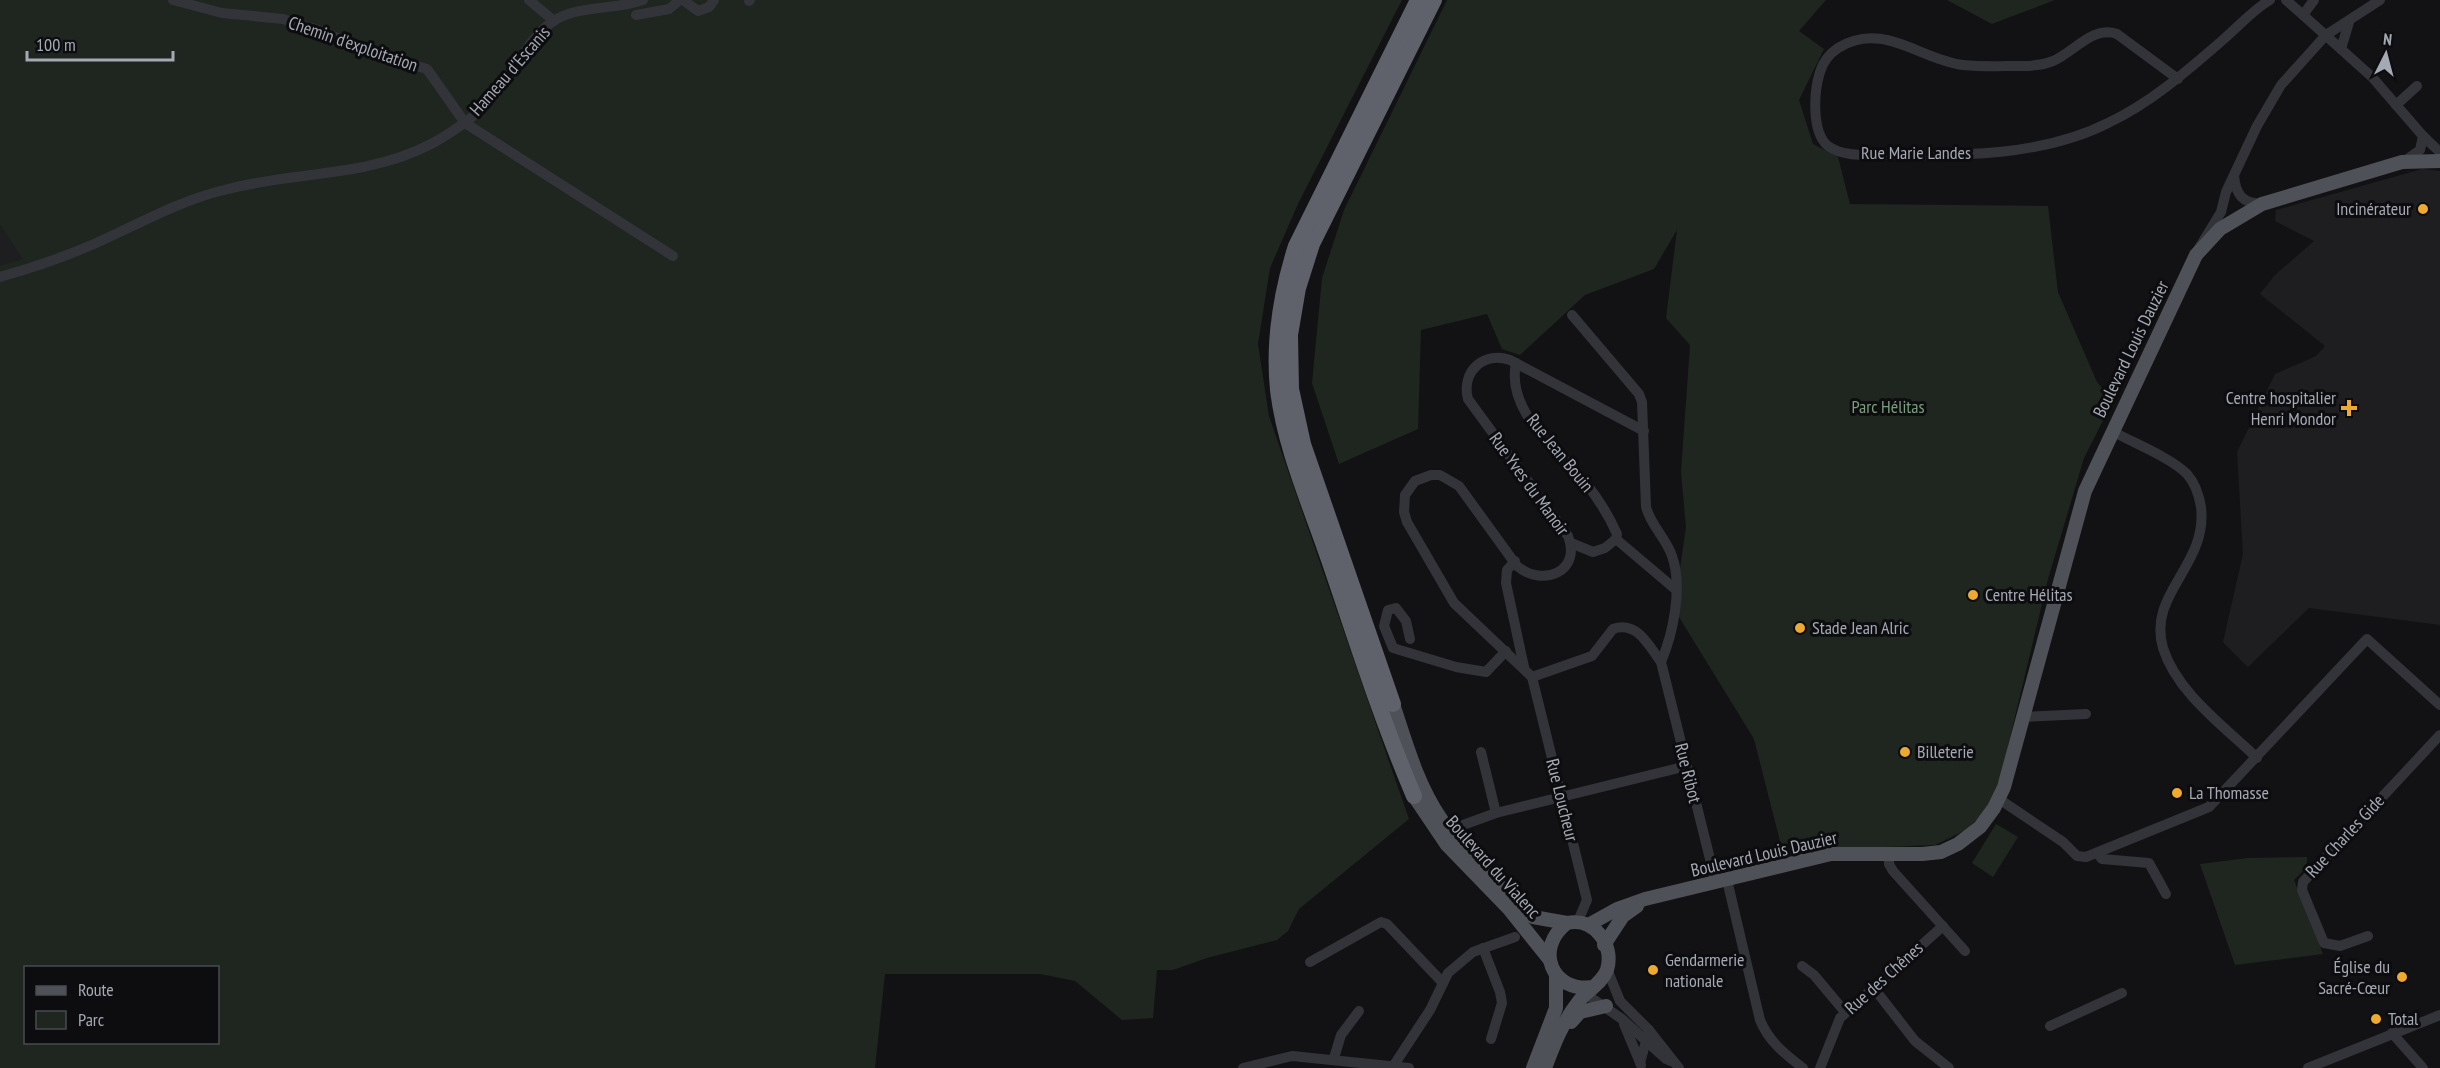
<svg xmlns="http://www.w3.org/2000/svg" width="2440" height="1068" font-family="'PT Sans Narrow',sans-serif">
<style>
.built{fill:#1e1e21}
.green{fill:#1e261f;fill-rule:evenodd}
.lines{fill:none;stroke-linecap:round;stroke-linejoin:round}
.minor{stroke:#333439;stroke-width:10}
.major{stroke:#4f5158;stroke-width:14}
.highway{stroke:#5f626a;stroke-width:16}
.poi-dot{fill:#eea930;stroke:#0d0d0f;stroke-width:2}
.labels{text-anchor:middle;stroke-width:6;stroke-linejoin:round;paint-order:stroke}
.street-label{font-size:18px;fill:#a4a9b4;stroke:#0d0d0f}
.poi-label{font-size:18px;fill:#a4a9b4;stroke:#0d0d0f;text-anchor:start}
.park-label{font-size:18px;fill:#7b9f7c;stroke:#0d0d0f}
</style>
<rect width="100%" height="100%" fill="#121214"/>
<g class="built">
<path d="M2422,169L2440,171V625L2309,608L2248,667L2223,642L2243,554L2237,452L2275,374L2316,356L2325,346L2260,294L2274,276L2314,241L2275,221L2276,210Z"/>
<path d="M0,225L24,259L0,265Z"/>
</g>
<g class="green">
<path d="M0,0H1402L1298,204L1270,268L1258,344L1269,416L1409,819L1299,909L1288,931L1277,940L1207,958L1173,970H1157L1153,1018L1122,1020L1075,981L1040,974H885L875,1068H0V265L23,259L0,225ZM26,968H218V1042H26Z"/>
<path d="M1447,0H1826L1799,31L1824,49L1799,100L1813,144L1838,157L1850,204L2048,206L2058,292L2097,382L2113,401L2084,458L2048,579L2001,775L1987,809L1966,830L1935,845L1813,850L1784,857L1754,739L1679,617L1680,569L1686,527L1681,472L1690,345L1666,318L1677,230L1654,269L1585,295L1520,355L1502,349L1487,314L1421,330L1418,429L1339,464L1312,383L1322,278L1344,210Z"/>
<path d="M1947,0H2055L1992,24Z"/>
<path d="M1996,824L2018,837L1993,877L1972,863Z"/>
<path d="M2307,857V867L2294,880L2323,954L2235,965L2200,864L2248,858Z"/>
</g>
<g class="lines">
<g class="minor">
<path d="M173,0L222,13L283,19L321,31L379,55L427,69L465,123L673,256"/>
<path d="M529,0L554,21"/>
<path d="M683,0L698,11L709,7L714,0"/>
<path d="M2286,0L2303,15"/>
<path d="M2314,0L2303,15L2372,77L2423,136L2420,150L2403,162"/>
<path d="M749,1L750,0"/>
<path d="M636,15L669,9L680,0"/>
<path d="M2341,49L2349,22"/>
<path d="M2178,79L2117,34C2093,25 2074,52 2053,61C2043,65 2033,66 2022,66C2003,66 1983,67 1963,65C1921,60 1882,20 1838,48C1829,54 1823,62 1820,72C1814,91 1811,132 1828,146C1844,158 1872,154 1890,155C1961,156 2043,156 2108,123C2152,102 2188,70 2225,38C2239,26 2254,9 2270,0"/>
<path d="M2396,105L2417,86"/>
<path d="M2423,136L2440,152"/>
<path d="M2234,176C2236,195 2242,203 2262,204"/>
<path d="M2199,248L2221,212L2226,192L2257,126L2281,85L2326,35L2380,0"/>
<path d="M0,277C32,268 64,257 94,244C137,225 178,201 224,190C293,171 366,178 431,144C457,130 483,111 501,87C517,66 531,35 555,20C581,5 615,10 643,0"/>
<path d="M1572,315L1639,394L1642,402L1646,507C1651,526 1666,538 1672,556C1683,587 1673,634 1661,662"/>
<path d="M1516,363C1506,411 1555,447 1582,479C1597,496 1608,514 1617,534L1616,539"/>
<path d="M2112,431C2133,443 2170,457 2187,474C2195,483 2199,495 2201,507C2208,566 2147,593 2163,648C2177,693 2225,727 2257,758"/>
<path d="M1571,543L1593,552L1605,548L1616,539L1675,589"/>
<path d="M1515,561L1507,570L1506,583L1524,667"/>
<path d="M1410,639L1406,621L1396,608L1388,610L1384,626L1393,648L1456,667L1486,672L1506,651"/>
<path d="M1532,677L1592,656L1613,629C1637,620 1649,646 1661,662L1716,883"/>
<path d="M2023,717L2086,714"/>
<path d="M1481,752L1496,813"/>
<path d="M1999,799L2063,842L2077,856L2086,857L2209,807L2367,639L2440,705"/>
<path d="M1454,836L1463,825L1496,813L1687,766"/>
<path d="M2097,853L2102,859L2149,863L2166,894"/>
<path d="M1889,854V864L1893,871L1965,951"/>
<path d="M1727,880L1760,1020C1769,1042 1785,1054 1803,1068"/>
<path d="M1578,921L1587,900L1532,677L1454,603L1407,522L1404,512L1405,495L1415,481L1431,475H1440L1459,486L1517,566C1543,588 1582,571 1568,536L1468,399C1461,372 1483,351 1510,360L1644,431"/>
<path d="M2368,936L2340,946L2324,943L2302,890L2303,882L2440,735"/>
<path d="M1483,948L1500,992L1502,1003L1491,1039"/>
<path d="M1310,962L1381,922L1387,924L1443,983"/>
<path d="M1802,966L1814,975L1845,1012"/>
<path d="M1607,969L1620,1001L1649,1030L1640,1063"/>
<path d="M1873,987L1915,1041L1949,1068"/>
<path d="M1581,991L1622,1019L1666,1059L1673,1062"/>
<path d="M1624,1024L1641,1065"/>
<path d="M2050,1026L2122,993"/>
<path d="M1649,1030L1679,1068"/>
<path d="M2392,1033L2423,1068"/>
<path d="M1334,1058L1341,1035L1359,1011"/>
<path d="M1394,1065L1430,1010L1448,973L1473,952L1515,937"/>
<path d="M1243,1068L1292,1056L1409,1068"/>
<path d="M1820,1068L1840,1018L1943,926"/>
<path d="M2308,1068L2440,1015"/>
</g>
<g class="major">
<path d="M1393,704C1406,743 1417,784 1441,819C1464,853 1496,882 1525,911L1533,917L1567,923"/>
<path d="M1414,796L1447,845L1509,909L1549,959"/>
<path d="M1590,924L1617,909L1645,899L1831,854H1922L1941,852L1958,844L1980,827L1994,808L2004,787L2085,491L2196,255L2220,229L2262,204L2402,162L2440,161"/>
<path d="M1604,945L1623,916L1637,906"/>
<path d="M1571,1022L1580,1012L1606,1006"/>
<path d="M1533,1068L1556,1008V977"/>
<path d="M1545,1068C1554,1044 1563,1021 1579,1001C1587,991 1602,983 1607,970C1615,944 1593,917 1567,923C1534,948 1551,993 1593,987"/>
</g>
<g class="highway">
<path d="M1393,704L1303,444L1291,389L1290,335L1298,288L1312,244L1434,0"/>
<path d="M1414,796C1381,719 1356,639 1329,560C1310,504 1285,448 1278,390C1273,340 1281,293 1296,246L1418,0"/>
</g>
</g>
<g class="poi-dot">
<circle cx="2423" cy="209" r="6"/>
<path d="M2346 399h6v6h6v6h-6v6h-6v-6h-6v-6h6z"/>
<circle cx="1973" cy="595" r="6"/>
<circle cx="1800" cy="628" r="6"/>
<circle cx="1905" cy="752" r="6"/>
<circle cx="2177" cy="793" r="6"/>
<circle cx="1653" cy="970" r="6"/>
<circle cx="2402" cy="977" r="6"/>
<circle cx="2376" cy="1019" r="6"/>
</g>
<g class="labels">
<g class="street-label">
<text transform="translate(353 44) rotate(19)" y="6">Chemin d'exploitation</text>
<text transform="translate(510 71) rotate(-49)" y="6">Hameau d'Escanis</text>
<text x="1916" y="159">Rue Marie Landes</text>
<text transform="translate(2131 349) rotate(-64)" y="6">Boulevard Louis Dauzier</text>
<text transform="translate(1560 453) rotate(51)" y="6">Rue Jean Bouin</text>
<text transform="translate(1529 484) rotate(54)" y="6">Rue Yves du Manoir</text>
<text transform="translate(1688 773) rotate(76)" y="6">Rue Ribot</text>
<text transform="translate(1562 800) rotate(76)" y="6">Rue Loucheur</text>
<text transform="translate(2345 836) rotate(-47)" y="6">Rue Charles Gide</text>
<text transform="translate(1764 854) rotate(-13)" y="6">Boulevard Louis Dauzier</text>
<text transform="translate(1493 867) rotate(48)" y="6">Boulevard du Vialenc</text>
<text transform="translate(1884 978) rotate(-42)" y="6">Rue des Chênes</text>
</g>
<g class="poi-label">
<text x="2411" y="215" text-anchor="end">Incinérateur</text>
<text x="2336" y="404" text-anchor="end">Centre hospitalier<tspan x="2336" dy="21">Henri Mondor</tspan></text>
<text x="1985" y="601">Centre Hélitas</text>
<text x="1812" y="634">Stade Jean Alric</text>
<text x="1917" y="758">Billeterie</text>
<text x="2189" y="799">La Thomasse</text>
<text x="1665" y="966">Gendarmerie<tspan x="1665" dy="21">nationale</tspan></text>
<text x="2390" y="973" text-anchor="end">Église du<tspan x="2390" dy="21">Sacré-Cœur</tspan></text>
<text x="2388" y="1025">Total</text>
</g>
<g class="park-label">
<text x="1888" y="413">Parc Hélitas</text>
</g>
</g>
<rect x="24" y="966" width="195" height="78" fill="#0d0d0f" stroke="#494b51" stroke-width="1.5"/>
<rect x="36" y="986" width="30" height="9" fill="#4f5158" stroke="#494b51" stroke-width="1.5"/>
<text x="78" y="996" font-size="18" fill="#a4a9b4">Route</text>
<rect x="36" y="1011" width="30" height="18" fill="#1e261f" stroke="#494b51" stroke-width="1.5"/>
<text x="78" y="1026" font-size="18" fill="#a4a9b4">Parc</text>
<g transform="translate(2386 54) rotate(6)" stroke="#0d0d0f" stroke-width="4.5" paint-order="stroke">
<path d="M0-4.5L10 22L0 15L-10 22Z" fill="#a4a9b4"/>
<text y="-9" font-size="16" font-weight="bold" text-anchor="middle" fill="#a4a9b4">N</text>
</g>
<path d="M27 51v9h146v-9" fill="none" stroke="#a4a9b4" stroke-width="3"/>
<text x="36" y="51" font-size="18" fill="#a4a9b4" stroke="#0d0d0f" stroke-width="4.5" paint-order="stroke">100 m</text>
</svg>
